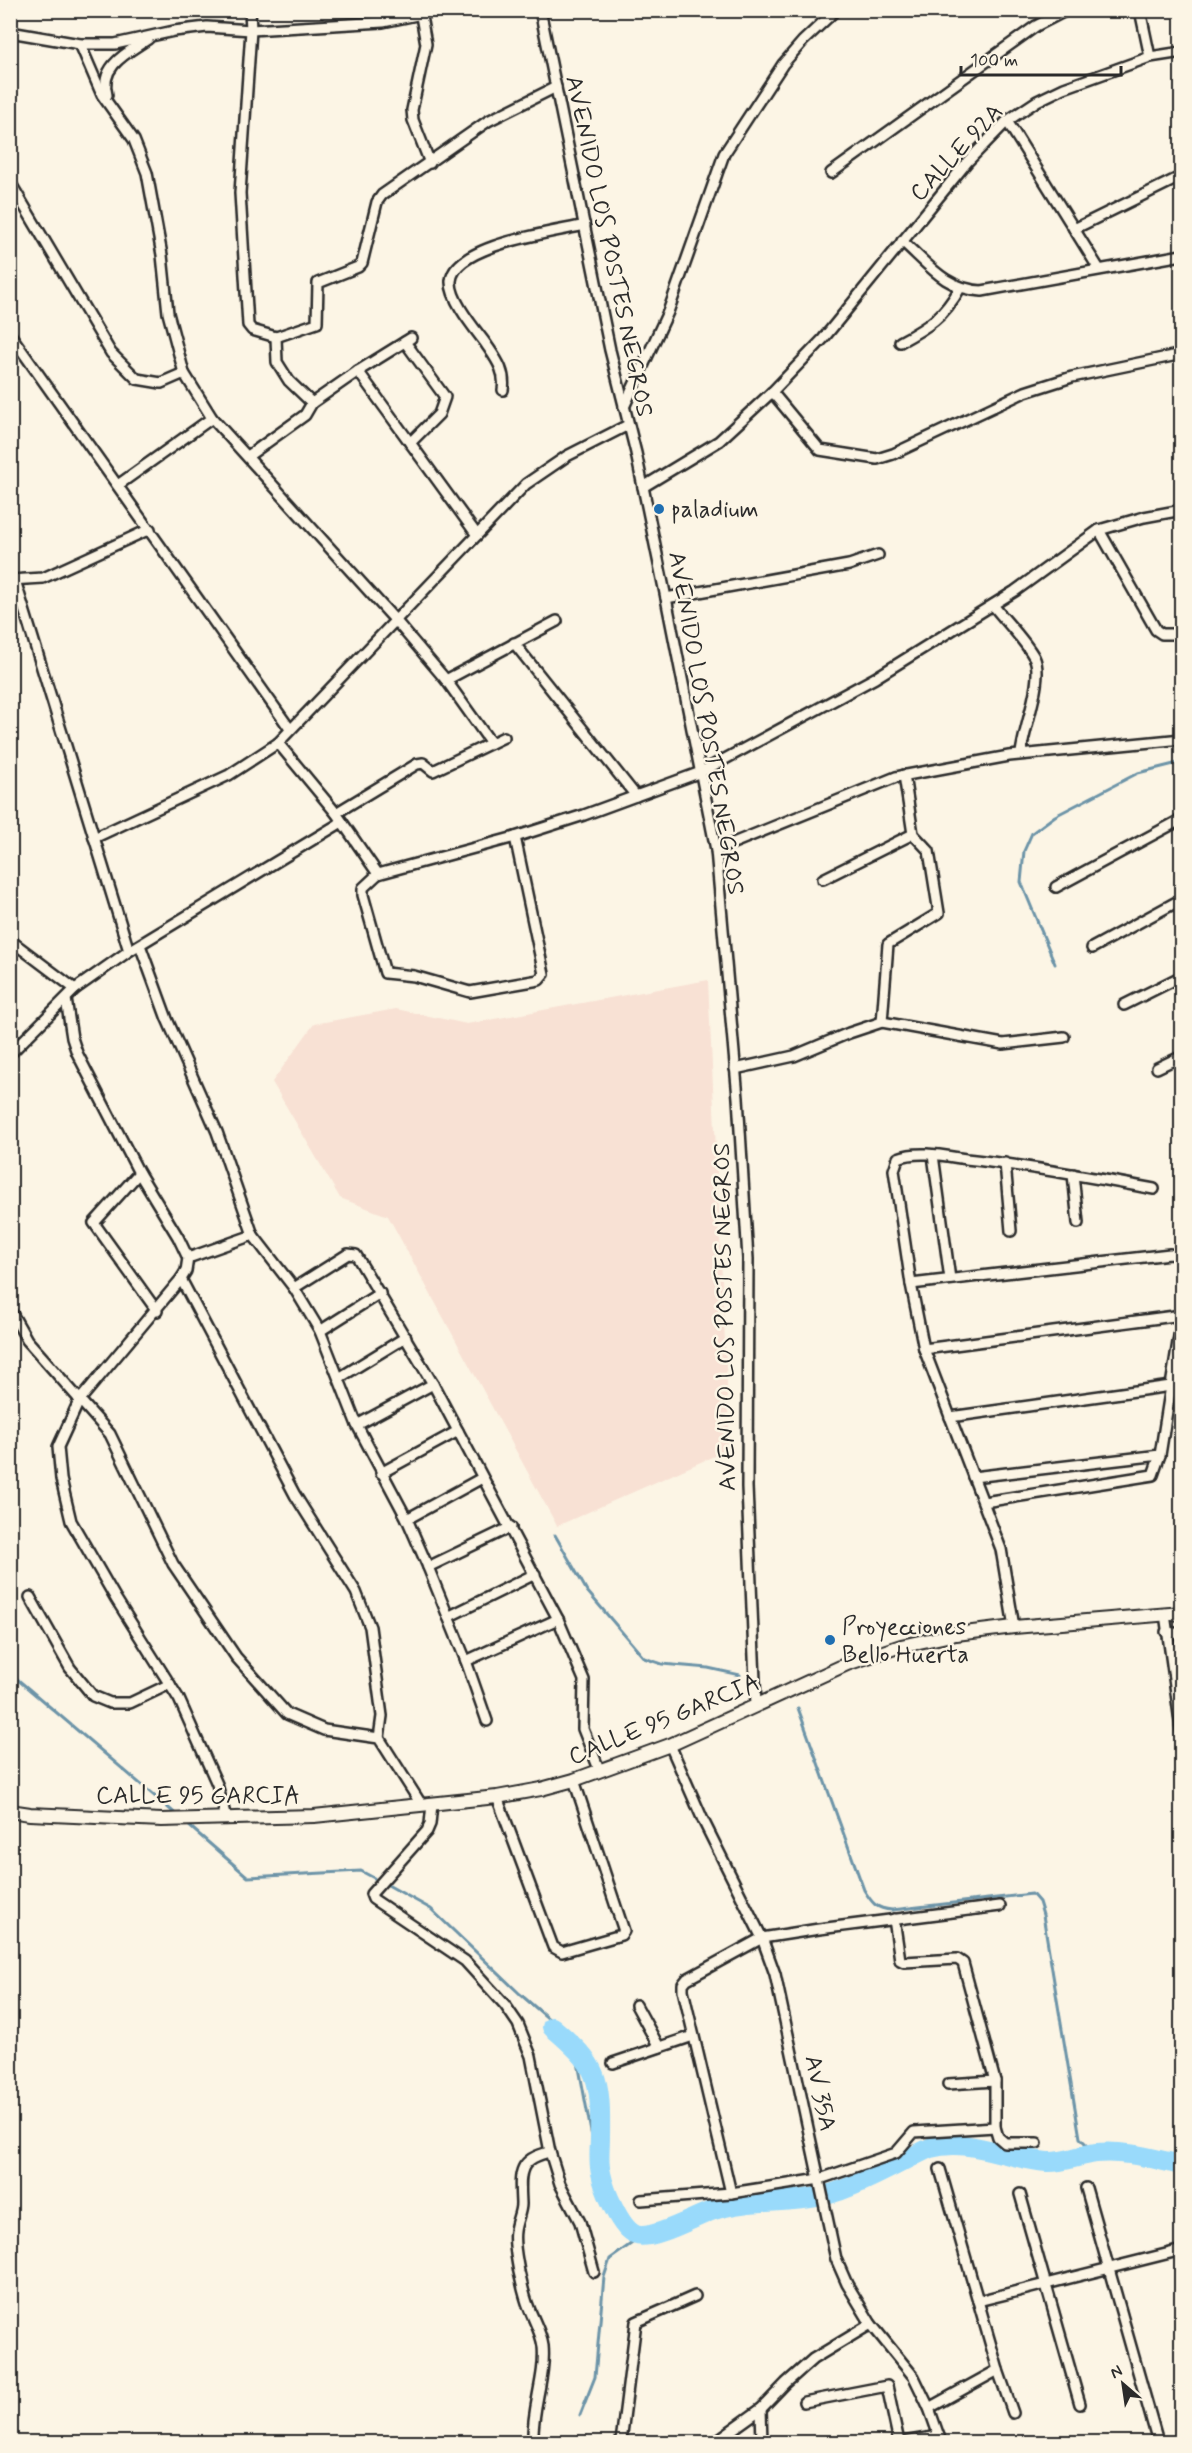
<svg xmlns="http://www.w3.org/2000/svg" width="1192" height="2453" font-family="Mynerve,sans-serif">
<style>
.built{fill:#f8e1d4}
.lines{fill:none;stroke-linecap:round;stroke-linejoin:round}
.stream{stroke:#6d94a8;stroke-width:3}
.river{stroke:#99dafb;stroke-width:20}
.street-casing{stroke:#2b2b2b;stroke-width:14}
.secondary-casing{stroke:#2b2b2b;stroke-width:16}
.street{stroke:#fcf5e5;stroke-width:9}
.secondary{stroke:#fcf5e5;stroke-width:12}
.poi-dot{fill:#1f6fb2;stroke:#fcf5e5;stroke-width:2}
.labels{text-anchor:middle;stroke-width:5;stroke-linejoin:round;paint-order:stroke}
.street-label{font-size:24px;fill:#2b2b2b;stroke:#fcf5e5}
.poi-label{font-size:24px;fill:#2b2b2b;stroke:#fcf5e5;text-anchor:start}
</style>
<rect width="100%" height="100%" fill="#fcf5e5"/>
<filter id="ink" filterUnits="userSpaceOnUse"><feTurbulence type="fractalNoise" baseFrequency=".0167" numOctaves="2"/><feDisplacementMap in="SourceGraphic" scale="12" xChannelSelector="R" yChannelSelector="G"/><feConvolveMatrix kernelMatrix="1 2 1 2 8 2 1 2 1" color-interpolation-filters="sRGB"/></filter>
<g filter="url(#ink)">
<path class="built" d="M708,980L730,1449L557,1526L388,1216L340,1198L272,1082L314,1024L396,1009L467,1024Z"/>
<g class="lines">
<g class="stream">
<path d="M1055,964L1021,882L1024,851L1032,833L1055,816L1138,773L1182,762"/>
<path d="M555,1535L587,1591L644,1658L662,1664L708,1668L740,1675"/>
<path d="M10,1673L178,1816"/>
<path d="M798,1708L864,1890C872,1903 876,1909 892,1910L1032,1894L1039,1902L1043,1915L1080,2138L1094,2152"/>
<path d="M187,1824L248,1877L361,1871L374,1878"/>
<path d="M386,1884L431,1909L520,1994L574,2041L599,2175L610,2211L629,2229L641,2236"/>
<path d="M580,2415L595,2377L604,2277L610,2259L642,2236L667,2233L700,2214L735,2206L838,2197L937,2148L965,2141L989,2148L1025,2164L1043,2166L1094,2152L1126,2157L1182,2169"/>
</g>
<path class="river" d="M552,2027C598,2066 601,2076 600,2137C600,2148 598,2162 601,2173C604,2189 620,2229 636,2235C652,2241 696,2216 714,2210C754,2197 799,2206 839,2191C871,2180 900,2162 930,2148C970,2137 1007,2159 1047,2162C1064,2163 1079,2155 1096,2153C1125,2150 1153,2159 1182,2165"/>
<defs>
<g id="street">
<path d="M250,10L251,30L240,193L248,325L252,330L276,337"/>
<path d="M540,10L610,350L636,453L666,598L716,850L738,1098L748,1259L747,1487L756,1705"/>
<path d="M1140,10L1150,57"/>
<path d="M421,16L426,44L412,110L413,120L430,163"/>
<path d="M10,32L80,44H115L174,31L207,27L251,30L383,22L441,10"/>
<path d="M80,44L102,95L134,140L147,173L162,255L168,313L184,373L212,418L396,621L446,680L491,743"/>
<path d="M107,95C99,66 127,53 148,39"/>
<path d="M1007,121L1099,269"/>
<path d="M831,173L1036,26L1067,10"/>
<path d="M10,182L111,353L137,379L161,383L184,373"/>
<path d="M1074,229L1182,176"/>
<path d="M902,241C929,265 945,289 982,291L1182,255"/>
<path d="M10,334L290,729"/>
<path d="M405,342L445,397L439,414L410,443"/>
<path d="M900,342C928,327 944,317 960,288"/>
<path d="M358,371L477,535"/>
<path d="M503,390C506,371 496,359 486,344C475,329 450,300 451,281C454,244 556,232 585,225"/>
<path d="M772,392L820,450L877,459L893,454L1025,392L1072,377L1182,354"/>
<path d="M312,403L289,381L277,362L276,337L317,323L318,283L358,267L362,263L377,202L382,195L488,121L556,87"/>
<path d="M624,407L668,312L724,154L783,64L803,41L836,10"/>
<path d="M248,456L305,415L312,403L358,371L411,338"/>
<path d="M118,485L212,418"/>
<path d="M643,487L719,441L772,392L823,339L968,161L1007,121L1037,101L1064,88L1150,57L1182,52"/>
<path d="M1099,530L1156,630L1162,634H1182"/>
<path d="M10,580L43,578L150,529"/>
<path d="M15,580L129,951"/>
<path d="M666,598L849,565L878,555"/>
<path d="M993,605C1006,622 1024,639 1034,657C1045,678 1023,729 1021,754"/>
<path d="M514,643L636,796"/>
<path d="M446,680L557,621"/>
<path d="M278,743L336,813L378,874L515,837L584,815L701,772L875,678L1015,591L1099,530L1144,517L1182,510"/>
<path d="M336,813L417,764L423,763L433,771L504,737"/>
<path d="M94,838L229,775L278,743L526,484L567,456L628,425"/>
<path d="M716,850L896,777L1009,756L1182,739"/>
<path d="M378,874L363,888V895L385,973L414,976L470,992L539,980L544,974L515,837"/>
<path d="M823,879L913,834"/>
<path d="M1056,887L1182,819"/>
<path d="M10,940L75,989"/>
<path d="M140,945L167,1019L217,1132L253,1235L294,1288L320,1331L357,1425L407,1519L428,1567L466,1661L487,1721"/>
<path d="M1092,948L1182,899"/>
<path d="M66,999L72,1038L77,1053L139,1173L178,1237L188,1258L186,1271L181,1279L79,1401L58,1447L61,1479L71,1521L116,1599L179,1699L217,1784L226,1818"/>
<path d="M1124,1005L1182,976"/>
<path d="M882,1022L888,944L939,913L929,851L913,834L904,775"/>
<path d="M10,1054L75,989L129,951L342,822"/>
<path d="M1157,1068L1182,1056"/>
<path d="M735,1069L794,1056L849,1033L882,1022L1003,1044L1064,1037"/>
<path d="M933,1155L950,1279"/>
<path d="M1005,1163L1011,1231"/>
<path d="M139,1173L94,1223L157,1311"/>
<path d="M1073,1174L1078,1223"/>
<path d="M188,1258L253,1235"/>
<path d="M181,1279L295,1495L356,1592L370,1627L382,1716L379,1738"/>
<path d="M911,1284L1170,1254L1178,1256L1182,1261"/>
<path d="M294,1288L348,1254L356,1255L433,1384L558,1619L584,1680L583,1729L599,1769"/>
<path d="M10,1310L27,1340L110,1434L173,1564L236,1657L287,1714L324,1730L379,1738L421,1804"/>
<path d="M320,1331L380,1293"/>
<path d="M924,1349L1182,1315"/>
<path d="M339,1378L406,1337"/>
<path d="M950,1417L1171,1386"/>
<path d="M357,1425L433,1384"/>
<path d="M381,1473L458,1431"/>
<path d="M973,1477L1160,1455"/>
<path d="M984,1502L1153,1475L1160,1455L1182,1317"/>
<path d="M407,1519L482,1478"/>
<path d="M428,1567L511,1527"/>
<path d="M30,1597L70,1668L93,1696L110,1703H130L170,1684"/>
<path d="M1165,1614L1182,1736"/>
<path d="M448,1617L535,1574"/>
<path d="M1014,1627L1001,1549L924,1349L911,1284L894,1170L898,1158C918,1150 945,1156 966,1159C1030,1166 1091,1177 1154,1189"/>
<path d="M1166,1632L1182,1634"/>
<path d="M466,1661L558,1619"/>
<path d="M670,1745L703,1820L762,1938L775,1974L836,2259L847,2284L871,2324L914,2377L929,2408L941,2442"/>
<path d="M497,1797L553,1947L562,1952L621,1935L624,1931L574,1780"/>
<path d="M432,1804L430,1824L427,1831L371,1894L373,1899L465,1961L505,2005L518,2024L531,2056L550,2152L560,2184L580,2222L594,2272"/>
<path d="M894,1919L900,1960L904,1962L957,1959L963,1963L995,2081V2127L998,2137L1005,2143H1037"/>
<path d="M636,2005L659,2047"/>
<path d="M613,2063L693,2036"/>
<path d="M948,2084L995,2081"/>
<path d="M940,2169L998,2370L1013,2413"/>
<path d="M1086,2188L1158,2442"/>
<path d="M731,2193L683,1990V1984L687,1979L762,1938L819,1929L1000,1906"/>
<path d="M1020,2194L1080,2404"/>
<path d="M641,2200L731,2193L820,2179L896,2153L914,2132L995,2127"/>
<path d="M978,2301L1182,2250"/>
<path d="M804,2402L887,2386L899,2442"/>
<path d="M929,2408L998,2370"/>
<path d="M761,2409L762,2442"/>
<path d="M533,2442C531,2410 546,2377 543,2346C541,2332 534,2321 529,2308C524,2296 522,2284 519,2272C517,2259 513,2244 515,2231C516,2221 521,2213 521,2204C520,2176 516,2159 550,2152"/>
<path d="M621,2442L636,2322L695,2296"/>
<path d="M715,2442L761,2409L786,2383L813,2359L871,2324"/>
<path d="M903,2442L939,2436"/>
</g>
<path id="secondary" d="M10,1811L30,1814L162,1820L314,1816L497,1797L541,1789L574,1780L670,1745L847,1664L901,1646L956,1634L1014,1627L1182,1613"/>
</defs>
<use href="#street" class="street-casing"/>
<use href="#secondary" class="secondary-casing"/>
<use href="#street" class="street"/>
<use href="#secondary" class="secondary"/>
</g>
</g>
<g class="poi-dot">
<circle cx="659" cy="509" r="6"/>
<circle cx="830" cy="1640" r="6"/>
</g>
<g class="labels">
<g class="street-label">
<text transform="translate(956 152) rotate(-47)" y="8">CALLE 92A</text>
<text transform="translate(610 246) rotate(78)" y="8">AVENIDO LOS POSTES NEGROS</text>
<text transform="translate(707 723) rotate(80)" y="8">AVENIDO LOS POSTES NEGROS</text>
<text transform="translate(724 1317) rotate(-91)" y="8">AVENIDO LOS POSTES NEGROS</text>
<text transform="translate(664 1719) rotate(-22)" y="8">CALLE 95 GARCIA</text>
<text x="198" y="1803">CALLE 95 GARCIA</text>
<text transform="translate(821 2093) rotate(78)" y="8">AV 35A</text>
</g>
<g class="poi-label">
<text x="671" y="517">paladium</text>
<text x="842" y="1634">Proyecciones<tspan x="842" dy="28">Bello Huerta</tspan></text>
</g>
</g>
<rect width="1192" height="2453" fill="none" stroke="#fcf5e5" stroke-width="36"/>
<rect x="18" y="18" width="1156" height="2417" fill="none" stroke="#2b2b2b" stroke-width="2" filter="url(#ink)"/>
<g transform="translate(1123 2384) rotate(331)" stroke="#fcf5e5" stroke-width="4.5" paint-order="stroke">
<path d="M0-4.5L10 22L0 15L-10 22Z" fill="#2b2b2b"/>
<text y="-9" font-size="16" font-weight="bold" text-anchor="middle" fill="#2b2b2b">N</text>
</g>
<path d="M961 66v9h160v-9" fill="none" stroke="#2b2b2b" stroke-width="3"/>
<text x="970" y="66" font-size="18" fill="#2b2b2b" stroke="#fcf5e5" stroke-width="4.5" paint-order="stroke">100 m</text>
</svg>
